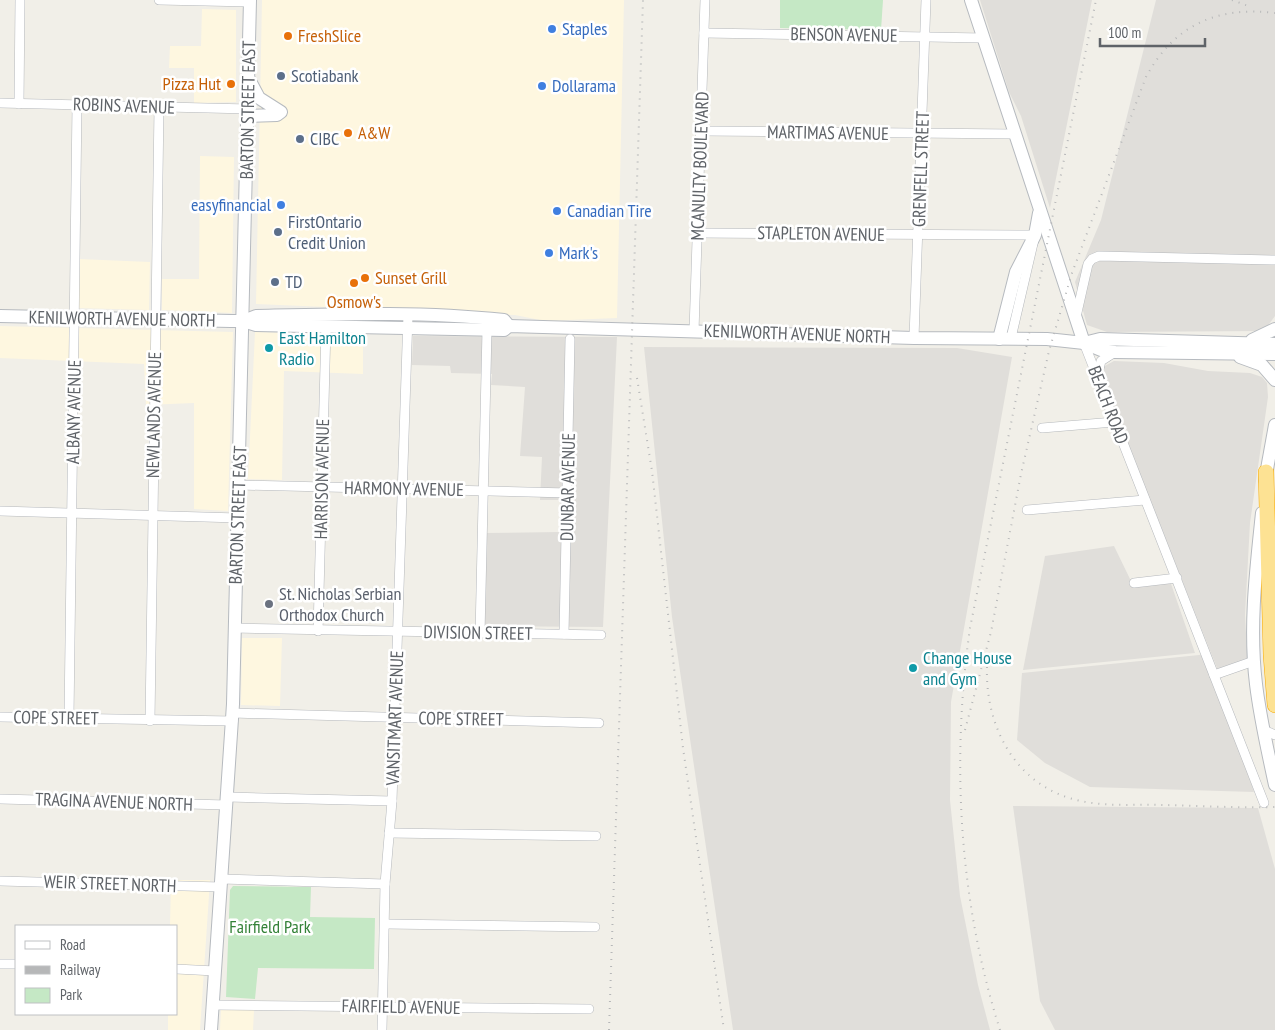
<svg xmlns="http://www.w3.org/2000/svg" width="1275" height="1030" font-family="'PT Sans Narrow',sans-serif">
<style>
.commercial{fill:#fef7e0}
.industrial{fill:#e0deda}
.green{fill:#c5e8c5}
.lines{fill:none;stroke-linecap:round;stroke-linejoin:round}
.street-casing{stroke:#b5b8bc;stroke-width:10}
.secondary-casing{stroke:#b6babf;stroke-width:14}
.highway-casing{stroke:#f9ab00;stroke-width:16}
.street{stroke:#fff;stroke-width:9}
.secondary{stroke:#fff;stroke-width:12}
.highway{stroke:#fde293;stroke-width:15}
.rail{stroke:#b6b7b8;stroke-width:2;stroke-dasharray:1 6;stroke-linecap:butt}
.shop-dot{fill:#3f7fe0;stroke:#fff;stroke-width:2}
.food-dot{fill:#e8710a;stroke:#fff;stroke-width:2}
.service-dot{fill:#5c6f8a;stroke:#fff;stroke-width:2}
.culture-dot{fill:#0f9aa8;stroke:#fff;stroke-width:2}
.worship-dot{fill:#6b7280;stroke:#fff;stroke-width:2}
.labels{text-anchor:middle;stroke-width:5;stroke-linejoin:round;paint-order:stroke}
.shop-label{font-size:18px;fill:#366cbe;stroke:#fff;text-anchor:start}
.street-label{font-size:18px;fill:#5f6368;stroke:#fff}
.food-label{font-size:18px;fill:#c56008;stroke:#fff;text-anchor:start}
.service-label{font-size:18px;fill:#4e5e75;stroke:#fff;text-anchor:start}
.culture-label{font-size:18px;fill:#0d838f;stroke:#fff;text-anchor:start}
.worship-label{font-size:18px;fill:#5b616d;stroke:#fff;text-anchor:start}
.park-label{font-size:18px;fill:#348238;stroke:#fff}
</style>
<rect width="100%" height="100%" fill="#f1efe8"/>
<g class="commercial">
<path d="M262,0H624L617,318L545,321L515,315L256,304Z"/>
<path d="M202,9L236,10V102L194,103V68H169L170,46H201Z"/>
<path d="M200,156L234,157L232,313L162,310V279H199Z"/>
<path d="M79,259L150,262L149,310L78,308Z"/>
<path d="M0,326L233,332L228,511L194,509V403L146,405L144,364L0,358Z"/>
<path d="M255,332L363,335V374L284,371L282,480L248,479Z"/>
<path d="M242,638H282L280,706L241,705Z"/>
<path d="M171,880H210L200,1030H168V1014H176V926H170Z"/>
<path d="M221,1009L254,1010L253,1030H220Z"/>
</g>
<g class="industrial">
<path d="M980,0H1092L1050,208L1021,116L1009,92Z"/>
<path d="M1156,0H1275V316L1264,331L1107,332L1087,325L1075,282L1101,220Z"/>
<path d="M413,336L617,337L603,627L484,626L485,533L560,532V500H540L542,457L520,456L525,387L491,385L492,374L451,373L450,366L412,365Z"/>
<path d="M644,347L957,348L1012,357L951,702L950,800L960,896L978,985L990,1030H733L672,617Z"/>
<path d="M1114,361L1164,363L1208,371L1250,373L1262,377L1267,383L1268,397L1250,523L1245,615L1247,652L1250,666L1219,673L1100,374L1101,368Z"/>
<path d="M1114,546L1130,579L1169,578L1195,653L1023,670L1045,556Z"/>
<path d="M1209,654L1219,678L1254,792L1090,787L1045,763L1017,740L1022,673Z"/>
<path d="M1013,806L1258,808L1275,869V1030H1055L1040,1001Z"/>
</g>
<g class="green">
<path d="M780,0H883L881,30L780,28Z"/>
<path d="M233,886L311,887L310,917L375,918L374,969L258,968L255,999L226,997L230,890Z"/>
</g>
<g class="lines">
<defs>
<g id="street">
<path d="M159,0L250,2"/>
<path d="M704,33L983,38"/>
<path d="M0,103L249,109"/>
<path d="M19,104L20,0"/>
<path d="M702,131L1015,134"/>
<path d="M697,233L1035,235L1011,338"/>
<path d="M1076,317L1088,264L1092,259L1099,256L1275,260"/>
<path d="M694,331L705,0"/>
<path d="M914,338L926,0"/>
<path d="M1084,343L1264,803"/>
<path d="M1097,377L1101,361L1115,352"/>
<path d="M1042,428L1114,422"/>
<path d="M239,485L568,493"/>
<path d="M1027,510L1145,500"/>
<path d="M0,511L238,518"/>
<path d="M1134,583L1177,578"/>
<path d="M234,628L601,635"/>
<path d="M318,631L326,327"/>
<path d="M480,634L487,330"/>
<path d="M564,634L570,339"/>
<path d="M1214,675L1254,661"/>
<path d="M233,713L599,723"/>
<path d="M0,717L233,721"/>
<path d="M69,718L77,105"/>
<path d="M150,721L159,108"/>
<path d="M1264,730L1275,735"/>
<path d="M228,797L392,801"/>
<path d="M0,799L227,805"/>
<path d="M389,833L596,836"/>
<path d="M221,879L385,884"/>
<path d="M0,881L221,887"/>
<path d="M386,924L595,927"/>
<path d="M0,964H16"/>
<path d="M176,969L215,971"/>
<path d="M212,1005L589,1009"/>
<path d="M382,1030L385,884L392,801L408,315"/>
</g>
<g id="secondary">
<path d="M971,0L1084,343"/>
<path d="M248,116L277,115L281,112L259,98L250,81"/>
<path d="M0,316L231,321H243L256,316C338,314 422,311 504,320L509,326"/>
<path d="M243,321L256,325L504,330L509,326L914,338L1047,339L1084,343L1101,350L1115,352L1275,354"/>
<path d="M999,339L1016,272L1035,235L1039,213"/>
<path d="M1252,340L1275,329"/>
<path d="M1084,343L1100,339L1275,344"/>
<path d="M1240,357L1262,365L1275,380"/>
<path d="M1265,480L1275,425"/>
<path d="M1262,513C1256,570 1249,627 1256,684C1260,718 1268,752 1275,785"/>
<path d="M211,1030L233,704L250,0"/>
</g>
<path id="highway" d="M1266,472L1271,655L1275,705"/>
</defs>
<use href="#street" class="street-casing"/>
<use href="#secondary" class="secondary-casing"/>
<use href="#highway" class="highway-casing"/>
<use href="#street" class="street"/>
<use href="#secondary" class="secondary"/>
<use href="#highway" class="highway"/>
<g class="rail">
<path d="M1232,0L1251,7"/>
<path d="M637,378L652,471L683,748L724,1030"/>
<path d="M987,667C985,728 1017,788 1081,801C1108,807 1137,804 1164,805C1201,806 1238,808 1275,807"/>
<path d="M965,730L991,632L1021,474L1049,351L1072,273L1146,77C1174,25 1217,6 1275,13"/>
<path d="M609,1030L643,0"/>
<path d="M1000,1030C959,901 951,762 970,628L1096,0"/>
</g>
</g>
<g class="shop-dot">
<circle cx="552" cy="29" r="5"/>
<circle cx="542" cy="86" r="5"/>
<circle cx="281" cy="205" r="5"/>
<circle cx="557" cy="211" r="5"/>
<circle cx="549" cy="253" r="5"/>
</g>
<g class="food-dot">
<circle cx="288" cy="36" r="5"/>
<circle cx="231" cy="84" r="5"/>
<circle cx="348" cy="133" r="5"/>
<circle cx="365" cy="278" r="5"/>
<circle cx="354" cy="283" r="5"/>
</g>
<g class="service-dot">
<circle cx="281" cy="76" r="5"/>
<circle cx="300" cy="139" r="5"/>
<circle cx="278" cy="232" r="5"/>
<circle cx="275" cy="282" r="5"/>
</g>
<g class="culture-dot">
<circle cx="269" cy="348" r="5"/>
<circle cx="913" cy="668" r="5"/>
</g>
<circle class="worship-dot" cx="269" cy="604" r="5"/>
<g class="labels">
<g class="shop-label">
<text x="562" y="35">Staples</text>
<text x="552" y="92">Dollarama</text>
<text x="271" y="211" text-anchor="end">easyfinancial</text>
<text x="567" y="217">Canadian Tire</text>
<text x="559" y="259">Mark's</text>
</g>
<g class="street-label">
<text transform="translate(844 35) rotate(1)" y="6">BENSON AVENUE</text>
<text transform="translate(124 106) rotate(2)" y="6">ROBINS AVENUE</text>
<text transform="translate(248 110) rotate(-89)" y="6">BARTON STREET EAST</text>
<text transform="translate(828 133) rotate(1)" y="6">MARTIMAS AVENUE</text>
<text transform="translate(700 166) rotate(-88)" y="6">MCANULTY BOULEVARD</text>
<text transform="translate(921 169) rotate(-88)" y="6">GRENFELL STREET</text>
<text transform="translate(821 234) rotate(1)" y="6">STAPLETON AVENUE</text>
<text transform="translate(122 319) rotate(1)" y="6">KENILWORTH AVENUE NORTH</text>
<text transform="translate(797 334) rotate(2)" y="6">KENILWORTH AVENUE NORTH</text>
<text transform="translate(1108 405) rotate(69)" y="6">BEACH ROAD</text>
<text transform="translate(74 412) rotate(-89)" y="6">ALBANY AVENUE</text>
<text transform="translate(154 415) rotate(-89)" y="6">NEWLANDS AVENUE</text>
<text transform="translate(322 479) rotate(-89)" y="6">HARRISON AVENUE</text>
<text transform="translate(568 487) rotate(-89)" y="6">DUNBAR AVENUE</text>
<text transform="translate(404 489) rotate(1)" y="6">HARMONY AVENUE</text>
<text transform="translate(238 515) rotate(-88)" y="6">BARTON STREET EAST</text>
<text transform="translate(478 633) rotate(1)" y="6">DIVISION STREET</text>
<text transform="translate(56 718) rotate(1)" y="6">COPE STREET</text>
<text transform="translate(395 718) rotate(-88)" y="6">VANSITMART AVENUE</text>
<text transform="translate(461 719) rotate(1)" y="6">COPE STREET</text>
<text transform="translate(114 802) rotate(2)" y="6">TRAGINA AVENUE NORTH</text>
<text transform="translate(110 884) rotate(2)" y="6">WEIR STREET NORTH</text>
<text transform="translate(401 1007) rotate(1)" y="6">FAIRFIELD AVENUE</text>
</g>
<g class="food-label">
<text x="298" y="42">FreshSlice</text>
<text x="221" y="90" text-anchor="end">Pizza Hut</text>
<text x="358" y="139">A&amp;W</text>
<text x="375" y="284">Sunset Grill</text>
<text x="354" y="308" text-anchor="middle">Osmow's</text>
</g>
<g class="service-label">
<text x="291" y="82">Scotiabank</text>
<text x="310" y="145">CIBC</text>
<text x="288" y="228">FirstOntario<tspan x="288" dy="21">Credit Union</tspan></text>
<text x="285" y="288">TD</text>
</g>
<g class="culture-label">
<text x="279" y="344">East Hamilton<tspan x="279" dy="21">Radio</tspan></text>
<text x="923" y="664">Change House<tspan x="923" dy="21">and Gym</tspan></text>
</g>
<g class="worship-label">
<text x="279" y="600">St. Nicholas Serbian<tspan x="279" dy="21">Orthodox Church</tspan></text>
</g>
<g class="park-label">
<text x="270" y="933">Fairfield Park</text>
</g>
</g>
<rect x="15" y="925" width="162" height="90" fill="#ffffff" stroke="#bfc1c3"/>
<rect x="25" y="941" width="25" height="8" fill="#ffffff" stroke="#bfc1c3"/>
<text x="60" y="950" font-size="15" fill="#5f6368">Road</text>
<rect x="25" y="966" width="25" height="8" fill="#b6b7b8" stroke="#bfc1c3"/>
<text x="60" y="975" font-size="15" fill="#5f6368">Railway</text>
<rect x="25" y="988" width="25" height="15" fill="#c5e8c5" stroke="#bfc1c3"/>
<text x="60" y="1000" font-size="15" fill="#5f6368">Park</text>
<path d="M1100 38v8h105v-8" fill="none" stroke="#5f6368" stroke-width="2.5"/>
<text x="1108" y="38" font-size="15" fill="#5f6368" stroke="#ffffff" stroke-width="4" paint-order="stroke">100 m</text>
</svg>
